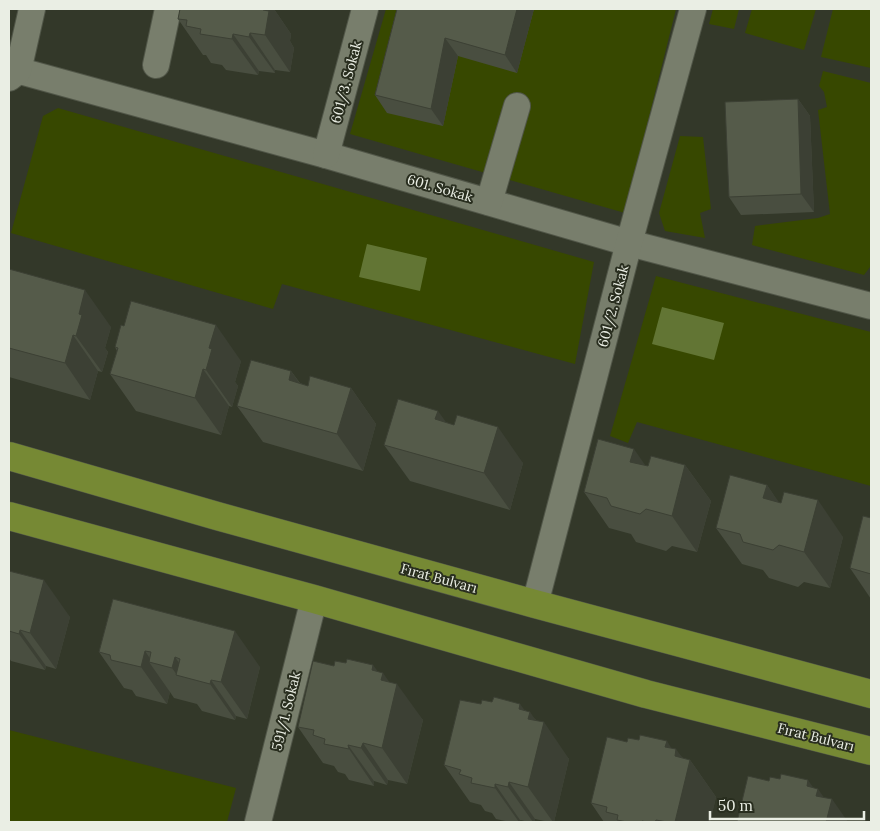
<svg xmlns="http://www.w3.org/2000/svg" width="880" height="831" font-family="Lora,serif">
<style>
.green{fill:#374800}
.water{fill:#627534}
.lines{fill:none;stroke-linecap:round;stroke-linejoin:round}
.minor-casing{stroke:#515648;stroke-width:28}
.major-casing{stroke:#515648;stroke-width:29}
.minor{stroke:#787e6c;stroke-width:26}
.major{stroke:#768934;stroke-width:28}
.wall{fill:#494e40}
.shaded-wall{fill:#3c4034}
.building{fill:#555b4a;stroke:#3c4034}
.labels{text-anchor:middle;stroke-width:4;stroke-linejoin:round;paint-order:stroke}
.street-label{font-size:14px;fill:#eaeee4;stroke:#292e1f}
</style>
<rect width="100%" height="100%" fill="#333829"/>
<g class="green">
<path d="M386,9H676L625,213L350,134Z"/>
<path d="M713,9H739L734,29L709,24Z"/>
<path d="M752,9H816L804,50L745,33Z"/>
<path d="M833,9H871V68L821,57Z"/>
<path d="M823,71L871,83V260L870,267L864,275L752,245L755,226L818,218L830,214L818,110L827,107L824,92L819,86Z"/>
<path d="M58,108L594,262L575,364L282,284L273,309L11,233L43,116Z"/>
<path d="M680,136L703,137L711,209L700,213L705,238L665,231L659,213Z"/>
<path d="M656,276L871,332V486L637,422L628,443L610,436Z"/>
<path d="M9,730L236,788L227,822H9Z"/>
</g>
<g class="water">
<path d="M367,244L427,258L420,291L359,277Z"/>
<path d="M662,307L724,323L714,360L652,344Z"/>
</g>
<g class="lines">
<defs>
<g id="minor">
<path d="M156,65L168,9"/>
<path d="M9,68L326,155L629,243L871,306"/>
<path d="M9,78L18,71L32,9"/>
<path d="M326,155L365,9"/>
<path d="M489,202L517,106"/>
<path d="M535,604L629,243L693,9"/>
<path d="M258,822L314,599"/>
</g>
<g id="major">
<path d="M9,456L217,516L535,604L871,694"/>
<path d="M9,516L314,599L646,694L871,751"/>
</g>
</defs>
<use href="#minor" class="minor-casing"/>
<use href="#major" class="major-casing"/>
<use href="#minor" class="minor"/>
<use href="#major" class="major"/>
</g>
<g class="wall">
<path d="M180,9H274L291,34L290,41L294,48L290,72L275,70V73L259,71L258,75L226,70L222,65L211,63L206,55H203L178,19Z"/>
<path d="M397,9H534L517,73L458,56L443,126L387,113L375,95Z"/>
<path d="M798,99L810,116L814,212L741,215L729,197Z"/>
<path d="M9,269L111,327L105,348L108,352L102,372L98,371L90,400L9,377Z"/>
<path d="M115,347L241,361L235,382L238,386L232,407L229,406L221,435L136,411L110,374L117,351Z"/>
<path d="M291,371L300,383L308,386L351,388L376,424L363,471L263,442L237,406Z"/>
<path d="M446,422L523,463L510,510L410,481L384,445Z"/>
<path d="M685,465L711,501L697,552L672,546L666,551L636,542L631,534L609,528L584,492L646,466H648Z"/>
<path d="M767,485L778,502L843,537L830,588L804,582L798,587L769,578L763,570L742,564L716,528Z"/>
<path d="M871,518V599L850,568Z"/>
<path d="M9,571L70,617L56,669L46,666L45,670L11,661L9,658Z"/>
<path d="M113,599L260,667L247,719L236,716L235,720L202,711L197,704L174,698L170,692L167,704L136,696L132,690L124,688L99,652Z"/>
<path d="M334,666L378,672L389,682L423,720L407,784L388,780L387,785L374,781V786L349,780L345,774L338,772L334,766L323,763L298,727Z"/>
<path d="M481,704L525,710L536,720L569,759L554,822H549L535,819L534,822H529L520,820L521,822H510L496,819L492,813L485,811L481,805L470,802L444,765Z"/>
<path d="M627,742L671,748L683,758L690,760L716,797L710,822H604L591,803Z"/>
</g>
<g class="shaded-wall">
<path d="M264,9H274L291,34L290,41L294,48L290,72L265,35Z"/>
<path d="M517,9H534L517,73L505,55Z"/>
<path d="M250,33L275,70V73L249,37Z"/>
<path d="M233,34L259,71L258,75L232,39Z"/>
<path d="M445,38L458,56L443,126L431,109Z"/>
<path d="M798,99L810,116L814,212L801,194Z"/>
<path d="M85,290L111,327L105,348L108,352L102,372L76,336L79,314Z"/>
<path d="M216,325L241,361L235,382L238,386L232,407L206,370L209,348Z"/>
<path d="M73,335L98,371L90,400L65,363Z"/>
<path d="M203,369L229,406L221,435L195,398Z"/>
<path d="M291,371L317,408L289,380Z"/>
<path d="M351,388L376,424L363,471L337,434Z"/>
<path d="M438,411L464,447L435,419Z"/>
<path d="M498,427L523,463L510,510L484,473Z"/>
<path d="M634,449L659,485L630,462Z"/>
<path d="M685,465L711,501L697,552L672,516Z"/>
<path d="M767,485L792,521L763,498Z"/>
<path d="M818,500L843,537L830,588L804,552Z"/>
<path d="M44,580L70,617L56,669L30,633Z"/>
<path d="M20,630L46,666L45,670L19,634Z"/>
<path d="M235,631L260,667L247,719L221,682Z"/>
<path d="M145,651L153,663L149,662L170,692L167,704L141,667Z"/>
<path d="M175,657L189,678L177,675L172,668Z"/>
<path d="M373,665L382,677L383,673L395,690L397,684L423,720L407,784L382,748L372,670Z"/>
<path d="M211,680L236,716L235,720L210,684Z"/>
<path d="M520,704L529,716L530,712L542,729L544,722L569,759L554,822H553L528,787L519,709Z"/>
<path d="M667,741L675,754L676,749L689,767L690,760L716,797L710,822H675L665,747Z"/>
<path d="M363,743L388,780L387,785L361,748Z"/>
<path d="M348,745L374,781V786L349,749Z"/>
<path d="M808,780L817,793L818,789L830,806L832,799L848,822H826L807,786Z"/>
<path d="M509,782L535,819L534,822H533L508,787Z"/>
<path d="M495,784L520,820L521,822H519L495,788Z"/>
</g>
<g class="building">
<path d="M180,9H264L263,10L269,11L265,35L250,33L249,37L233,34L232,39L200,34L201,29L186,26L187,20L178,19Z"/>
<path d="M397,9H517L505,55L445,38L431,109L375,95Z"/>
<path d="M798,99L801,194L729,197L725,102Z"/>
<path d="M9,269L85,290L79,314L82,315L76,336L73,335L65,363L9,348Z"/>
<path d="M131,301L216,325L209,348L212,349L206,370L203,369L195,398L110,374L118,348L115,347L121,325L124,326Z"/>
<path d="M251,360L291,371L289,380L308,386L310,376L351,388L337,434L237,406Z"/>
<path d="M398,399L438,411L435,419L454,425L457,415L498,427L484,473L384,445Z"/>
<path d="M598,439L634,449L630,462L648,466L651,456L685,465L672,516L646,509L640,514L611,506L607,498L584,492Z"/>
<path d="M730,475L767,485L763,498L781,503L784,492L818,500L804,552L779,545L773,550L743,542L740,534L716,528Z"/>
<path d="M863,516L871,518V574L850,568Z"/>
<path d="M9,571L44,580L30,633L20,630L19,634L9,631Z"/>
<path d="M113,599L235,631L221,682L211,680L210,684L176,675L180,659L175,657L172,668L149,662L151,652L145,651L141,667L111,660L110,655L99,652Z"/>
<path d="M347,659L373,665L372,670L383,673L381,680L397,684L382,748L363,743L361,748L348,745L349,749L324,744L325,739L313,735L314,730L298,727L313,661L334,666L335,661L346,663Z"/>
<path d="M494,697L520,704L519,709L530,712L528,719L544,722L528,787L509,782L508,787L495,784V788L471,783L472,778L459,774L461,770L444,765L460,700L481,704L482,700L492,702Z"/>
<path d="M640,735L667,741L665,747L676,749L675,756L690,760L675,822H667L656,820L655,822H646L642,821V822H627L617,820L618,815L606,812L607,807L591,803L607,737L627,742L628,738L639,740Z"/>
<path d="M781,774L808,780L807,786L818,789L816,796L832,799L826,822H737L748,776L769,781L770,777L780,779Z"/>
</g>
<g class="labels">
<g class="street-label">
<text transform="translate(346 82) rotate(-75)" y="5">601/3. Sokak</text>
<text transform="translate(440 188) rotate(16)" y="5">601. Sokak</text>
<text transform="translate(613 306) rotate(-75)" y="5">601/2. Sokak</text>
<text transform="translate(439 578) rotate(15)" y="5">Fırat Bulvarı</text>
<text transform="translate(286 711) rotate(-76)" y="5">591/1. Sokak</text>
<text transform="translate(816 737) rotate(14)" y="5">Fırat Bulvarı</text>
</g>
</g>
<rect width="880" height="831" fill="none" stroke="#eaeee4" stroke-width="20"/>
<path d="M710 811v8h154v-8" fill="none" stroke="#eaeee4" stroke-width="2.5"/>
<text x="718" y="811" font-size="15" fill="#eaeee4" stroke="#292e1f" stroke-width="4" paint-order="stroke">50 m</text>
</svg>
